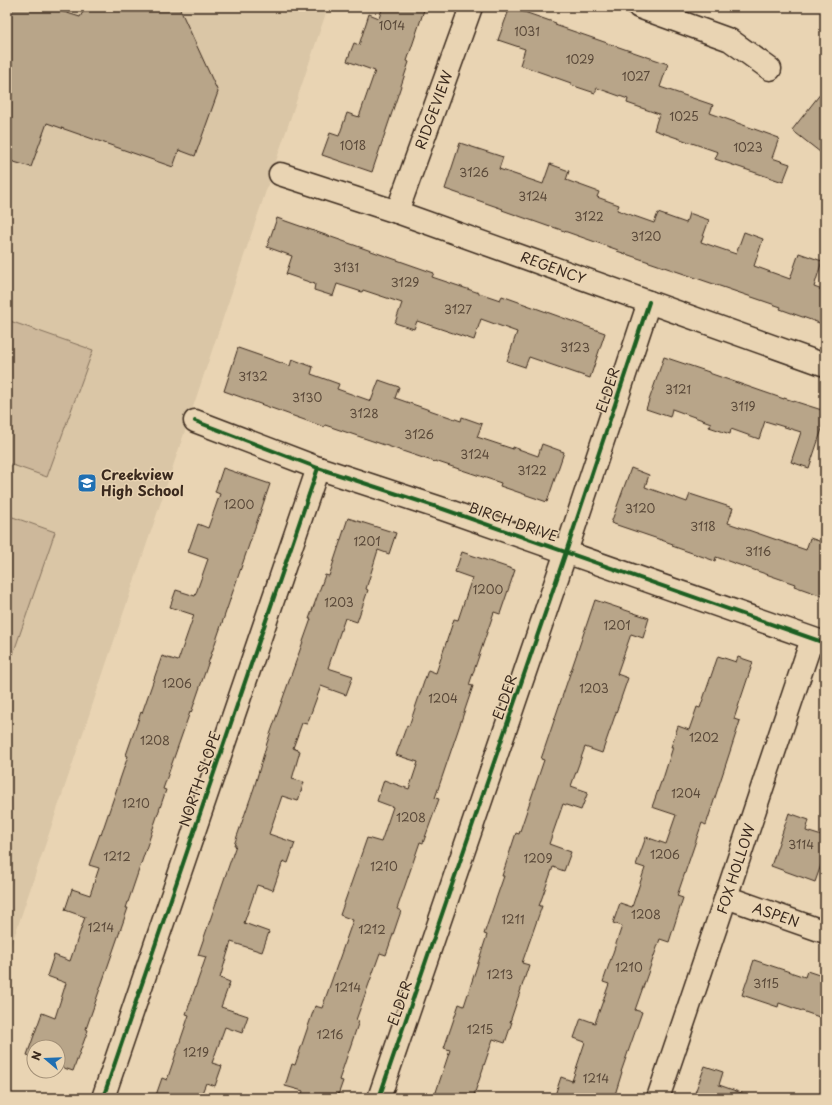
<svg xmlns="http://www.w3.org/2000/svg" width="832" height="1105" font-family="'Playpen Sans',sans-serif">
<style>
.built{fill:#dac6a6}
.green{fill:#cdb89b;stroke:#84715c}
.building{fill:#b8a589;stroke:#3b2a1e}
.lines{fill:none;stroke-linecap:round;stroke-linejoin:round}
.minor-casing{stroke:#3b2a1e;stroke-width:25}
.minor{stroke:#e9d4b3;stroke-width:22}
.cycleway-casing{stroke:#e9d4b3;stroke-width:6}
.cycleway{stroke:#1b5e20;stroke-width:4}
.labels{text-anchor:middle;stroke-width:3;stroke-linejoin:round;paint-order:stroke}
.number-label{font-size:12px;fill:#5a4939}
.street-label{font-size:14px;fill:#3b2a1e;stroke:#e9d4b3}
.poi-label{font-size:14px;font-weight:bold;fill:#3b2a1e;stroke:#e9d4b3;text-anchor:start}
</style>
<rect width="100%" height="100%" fill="#e9d4b3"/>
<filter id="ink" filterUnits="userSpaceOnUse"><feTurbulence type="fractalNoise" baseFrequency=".025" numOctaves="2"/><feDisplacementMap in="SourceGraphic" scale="8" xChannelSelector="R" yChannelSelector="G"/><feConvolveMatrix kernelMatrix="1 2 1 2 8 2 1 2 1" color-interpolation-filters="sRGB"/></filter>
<g filter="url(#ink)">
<path class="built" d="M7,7H328L7,958Z"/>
<g class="green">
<path d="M7,320L93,350L47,477L7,463Z"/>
<path d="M7,515L55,532L11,660L7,659Z"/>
</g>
<g class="building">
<path d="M7,7H48L80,17L86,7H179L218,92L195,156L179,150L173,167L47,123L31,167L7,160Z"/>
<path d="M383,7H425L407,61L409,62L372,172L322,155L330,133L339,136L347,113L359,117L375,71L347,61L354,43L359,45L369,14L379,18Z"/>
<path d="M510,7L556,23L555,25L668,64L660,87L713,105L710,113L779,138L772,158L790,164L783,182L715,159L718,152L654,130L659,114L627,103L628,99L597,88L595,93L571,85V83L520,65L525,49L498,40Z"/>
<path d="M825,88V156L792,130Z"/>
<path d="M460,143L503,157L499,169L543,184L550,164L569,171L566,180L599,192L597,197L619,205L617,210L654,223L658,213L686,223L689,213L709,220L701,242L736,254L744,232L763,239L754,266L790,279L799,253L822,261L814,287L825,291V325L780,309L781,307L617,251L618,250L550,226V227L502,210L503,209L445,189Z"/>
<path d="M277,218L434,273L432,277L500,300L502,296L605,333L590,378L529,357L525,367L507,361L517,332L481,319L474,340L417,321L414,329L395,323L402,303L363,290L362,292L337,284L333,296L314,290L315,284L286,274L292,256L267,247Z"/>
<path d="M238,348L290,366L292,359L313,367L311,374L339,384L337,389L371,401L379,380L399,387L395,398L461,421L462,417L482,424L477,437L513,449V447L538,456L542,444L564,452L547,502L500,486L501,483L435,461V462L325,425L324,427L224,391Z"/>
<path d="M664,357L709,372V373L784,399V398L825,411V420L809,468L791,462L801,432L765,421L759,439L731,429L730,434L709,427L711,423L672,409L670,417L646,409Z"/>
<path d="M223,468L270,484L191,713L190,712L163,789L166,790L126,908H128L86,1029L88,1030L73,1071L58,1066V1047H34V1057L27,1055L42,1013L55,1018L66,983L47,976L54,955L70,961L85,917L65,910L72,889L90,895L99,868L89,865L100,834L101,835L128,756L126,755L141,712L142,713L162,656L178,661L194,615L170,607L176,590L195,596L208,559L188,552L198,524L208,528L220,494L215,492Z"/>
<path d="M631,468L649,475L645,487L687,502L690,494L733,508L728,523L806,550L810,538L825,543V597L794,586L795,584L716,557L715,561L672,546L673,544L611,523Z"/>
<path d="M348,518L396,533L389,554L378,550L366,589L368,590L357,622L345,618L328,668L353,676L346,695L321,686L307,724L302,723L293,748L300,751L292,779L304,782L298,801L282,796L269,834L295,843L288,863L283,861L273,890L257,885L244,923L269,932L262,952L231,942L220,978L230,982L221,1007L248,1016L242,1033L225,1027L212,1063L222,1066L215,1086L206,1083L200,1098H155L162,1078L167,1080L189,1015L186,1014L206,957L198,955L236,845H234L254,788L267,743L311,619H309L325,575L329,576Z"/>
<path d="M462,552L515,570L500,614L494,612L469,685L473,686L435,798L439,799L423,843L420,842L397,909L401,911L386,955L380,953L356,1020L359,1021L339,1080L343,1081L337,1098H301L303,1091L285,1086L292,1064L295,1065L315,1006L322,1008L353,920L340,915L367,838L381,842L393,807L377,801L384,780L409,789L418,762L396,755L407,725L409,726L428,670L436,673L454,619L458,620L472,578L455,572Z"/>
<path d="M595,600L649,618L643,638L631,634L617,674L628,678L602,753L585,747L571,786L588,792L581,810L563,804L549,844L571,852L564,871L553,867L539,906H542L522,963L529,965L510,1022H512L505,1043L493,1039L473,1098H434L450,1050L444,1048L459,1004L464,1006L487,935L484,934L504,876H502L516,833L519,834L544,760L541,759Z"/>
<path d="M718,656L736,662L738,657L753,662L734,719L740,721L706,825L702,823L677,896L683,898L669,942L660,939L635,1010L642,1012L621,1072H622L614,1098H554L561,1077L572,1081L585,1042L574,1038L581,1018L595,1023L609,984L603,982L622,926L613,923L620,903L632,907L645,868L636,865L646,837L666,844L676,815L652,807L661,782H662L673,747H671L678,726L689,730L697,707L700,708Z"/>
<path d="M789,813L809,820L806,831L825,837V854L815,882L771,866Z"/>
<path d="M754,960L805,977L807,971L825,977V1019L779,1003L778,1007L742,995Z"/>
<path d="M705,1066L723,1072L719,1085L750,1096V1098H693Z"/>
</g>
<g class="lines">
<defs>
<g id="minor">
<path d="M639,7L730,40L770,69"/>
<path d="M280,174L397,212L825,365"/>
<path d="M397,212L471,7"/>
<path d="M195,421L318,468L443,509L825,643"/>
<path d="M726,897L825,932"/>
<path d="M103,1098L318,468"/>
<path d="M379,1098L566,552L649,302"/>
<path d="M658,1098L726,897L768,770L812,639"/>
</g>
</defs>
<use href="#minor" class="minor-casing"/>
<use href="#minor" class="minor"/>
<defs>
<g id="cycleway">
<path d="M195,421L318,468L443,509L825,643"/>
<path d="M103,1098L318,468"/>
<path d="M379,1098L566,552L649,302"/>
</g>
</defs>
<use href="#cycleway" class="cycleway-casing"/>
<use href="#cycleway" class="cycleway"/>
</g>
</g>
<defs>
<symbol id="school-square" viewBox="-11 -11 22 22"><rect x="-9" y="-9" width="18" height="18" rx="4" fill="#1f6fb2" stroke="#e9d4b3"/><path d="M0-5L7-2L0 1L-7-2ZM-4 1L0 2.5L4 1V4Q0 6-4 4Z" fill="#fff"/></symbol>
</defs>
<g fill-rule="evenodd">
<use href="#school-square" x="76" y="472" width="22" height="22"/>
</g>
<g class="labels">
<g class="number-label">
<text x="392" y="30">1014</text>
<text x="527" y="36">1031</text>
<text x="580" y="64">1029</text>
<text x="636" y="81">1027</text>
<text x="684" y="121">1025</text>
<text x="353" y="150">1018</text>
<text x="748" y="152">1023</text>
<text x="474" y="177">3126</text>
<text x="533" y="201">3124</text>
<text x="589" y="221">3122</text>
<text x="646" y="241">3120</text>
<text x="346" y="272">3131</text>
<text x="405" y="287">3129</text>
<text x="458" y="314">3127</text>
<text x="575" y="352">3123</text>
<text x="253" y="381">3132</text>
<text x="678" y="394">3121</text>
<text x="307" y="402">3130</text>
<text x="743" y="411">3119</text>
<text x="364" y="418">3128</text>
<text x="419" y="439">3126</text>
<text x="475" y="459">3124</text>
<text x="532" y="475">3122</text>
<text x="239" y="509">1200</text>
<text x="640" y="513">3120</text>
<text x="703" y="531">3118</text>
<text x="367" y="546">1201</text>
<text x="758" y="556">3116</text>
<text x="488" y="594">1200</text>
<text x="339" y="607">1203</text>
<text x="617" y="630">1201</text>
<text x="177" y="688">1206</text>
<text x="594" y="693">1203</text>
<text x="443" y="703">1204</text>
<text x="704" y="742">1202</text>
<text x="155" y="745">1208</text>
<text x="686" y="798">1204</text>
<text x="136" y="808">1210</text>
<text x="411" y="822">1208</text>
<text x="801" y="849">3114</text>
<text x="665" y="859">1206</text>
<text x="117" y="861">1212</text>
<text x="538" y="863">1209</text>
<text x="384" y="871">1210</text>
<text x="646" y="919">1208</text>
<text x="513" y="924">1211</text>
<text x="101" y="932">1214</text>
<text x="372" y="934">1212</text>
<text x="629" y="972">1210</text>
<text x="500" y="979">1213</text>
<text x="766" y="988">3115</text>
<text x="348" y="992">1214</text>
<text x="480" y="1034">1215</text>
<text x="330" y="1039">1216</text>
<text x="196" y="1057">1219</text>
<text x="596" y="1083">1214</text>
</g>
<g class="street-label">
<text transform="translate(434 110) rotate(-70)" y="5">RIDGEVIEW</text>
<text transform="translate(553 268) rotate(20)" y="5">REGENCY</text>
<text transform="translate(608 390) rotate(-72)" y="5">ELDER</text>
<text transform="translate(513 522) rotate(19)" y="5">BIRCH DRIVE</text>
<text transform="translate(505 697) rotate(-71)" y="5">ELDER</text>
<text transform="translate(200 779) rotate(-71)" y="5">NORTH SLOPE</text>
<text transform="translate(736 869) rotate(-72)" y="5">FOX HOLLOW</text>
<text transform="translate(776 915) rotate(19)" y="5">ASPEN</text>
<text transform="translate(400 1003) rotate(-71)" y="5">ELDER</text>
</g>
<g class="poi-label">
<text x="101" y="480">Creekview<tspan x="101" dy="16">High School</tspan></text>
</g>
</g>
<rect width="832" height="1105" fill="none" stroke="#e9d4b3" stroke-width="24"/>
<rect x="12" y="12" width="808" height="1081" fill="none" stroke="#3b2a1e" stroke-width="1.5" filter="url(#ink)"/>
<g transform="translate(46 1059) rotate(289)"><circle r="19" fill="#e9d4b3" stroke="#a39077"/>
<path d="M0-3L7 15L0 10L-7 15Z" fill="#1f6fb2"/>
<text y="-6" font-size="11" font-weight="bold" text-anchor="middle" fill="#3b2a1e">N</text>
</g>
</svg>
